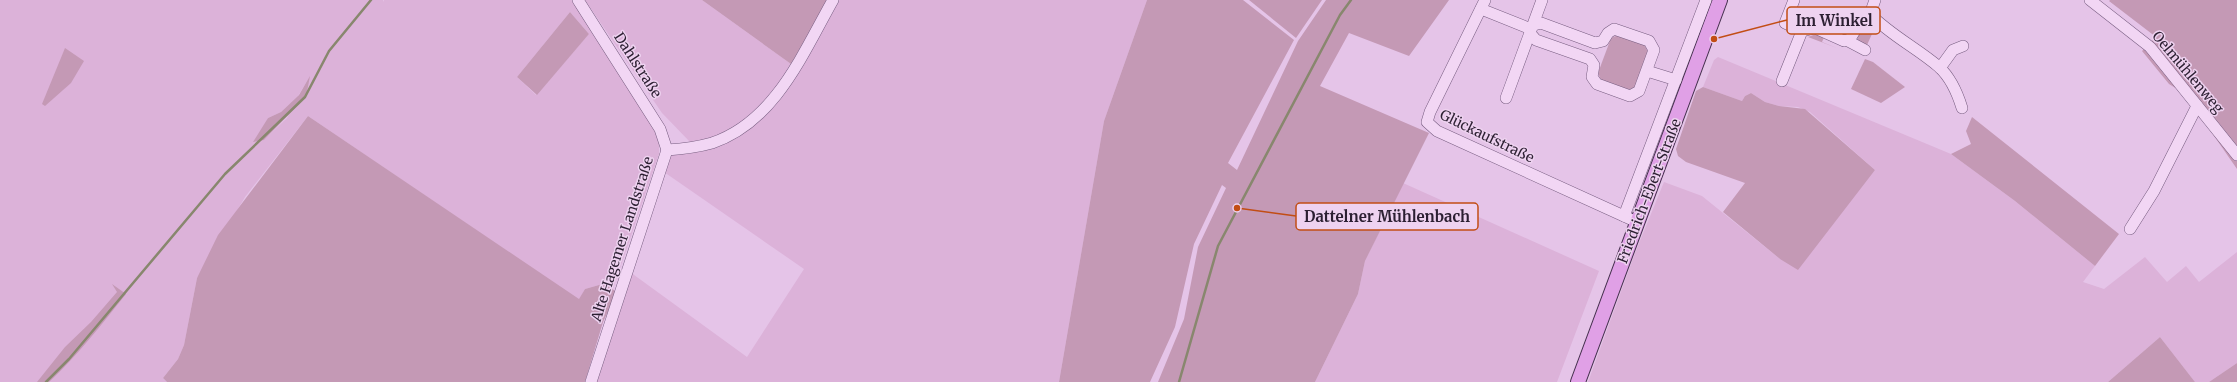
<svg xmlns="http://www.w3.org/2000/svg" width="2237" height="382" font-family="Merriweather,serif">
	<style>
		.farmland { fill: #dcb2d9; fill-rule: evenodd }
		.green { fill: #c499b5 }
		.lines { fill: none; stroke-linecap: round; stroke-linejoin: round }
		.stream { stroke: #88876e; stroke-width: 2.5 }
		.minor-casing { stroke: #775d80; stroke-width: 12 }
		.major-casing { stroke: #45304e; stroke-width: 16 }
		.minor { stroke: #f2d6f4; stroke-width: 11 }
		.major { stroke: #e0a0e6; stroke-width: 14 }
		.labels { text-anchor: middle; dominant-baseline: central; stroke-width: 3; stroke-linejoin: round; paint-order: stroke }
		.street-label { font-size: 14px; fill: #2c1f32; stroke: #eed2f0 }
		.leader { fill: none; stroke: #c24d14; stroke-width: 1.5 }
		.callout-dot { fill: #c24d14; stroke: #eed2f0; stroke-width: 1.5 }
		.callout { fill: #eed2f0; stroke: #c24d14; stroke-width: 1.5 }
		.callout-label { font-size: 15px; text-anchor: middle; font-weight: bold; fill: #2c1f32 }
	</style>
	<rect width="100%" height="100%" fill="#e5c4e8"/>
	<g class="farmland">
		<path d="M0 0H383L384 2V0H572L655 126 659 137V154L613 289 606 283 585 289 579 300 308 116 245 197 197 278 184 345 178 359 163 378 167 382H0ZM570 12 589 34 536 95 517 77ZM309 78 287 118 264 140 263 130 268 118 281 112 298 96Z"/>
		<path d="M585 0H702L791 64 774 91 742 123 716 138 691 143 662 113Z"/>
		<path d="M838 0H1147L1104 121 1059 382H591L630 272 747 357 804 269 664 172 670 154 752 126Z"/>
		<path d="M1718 57 1951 154 2015 201 2095 266 2083 282 2104 289 2145 257 2167 282 2186 266 2199 282 2237 252V363L2209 382H2195L2160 337 2108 382H1588L1635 253 1664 182 1702 196 1780 259 1875 170 1810 112 1798 107 1779 106 1765 102 1751 93 1745 96 1742 101 1703 87 1714 60Z"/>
		<path d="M1403 183 1599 271 1557 382H1315L1358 294 1365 261Z"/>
	</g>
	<g class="green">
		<path d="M702 0H828L791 64Z"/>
		<path d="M1147 0H1243L1294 40 1228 163 1237 170 1298 41 1326 0H1449L1409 56 1349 33 1320 86 1429 133 1365 261 1358 294 1315 382H1158L1184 319 1198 247 1226 188 1222 185 1194 244 1175 327 1150 382H1059L1104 121Z"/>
		<path d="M1249 0H1322L1296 38Z"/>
		<path d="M2110 0H2237V169L2185 94 2169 84 2142 51 2156 37 2109 1Z"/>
		<path d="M570 12 589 34 537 95 517 77Z"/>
		<path d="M1870 21 1876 25 1867 45 1857 41 1863 23Z"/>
		<path d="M1819 33 1825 35 1822 42 1837 48 1808 37Z"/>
		<path d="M1618 35 1644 44 1648 52 1635 87 1628 90 1601 80 1598 73 1611 38Z"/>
		<path d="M65 48 84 61 71 83 45 106 42 104Z"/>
		<path d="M1865 59 1873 62 1905 87 1881 103 1851 89Z"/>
		<path d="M310 76 306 97 264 140 253 142 268 118 281 112 299 95Z"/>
		<path d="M1703 87 1742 101 1745 96 1751 93 1765 102 1779 106 1805 109 1875 170 1798 270 1780 259 1723 212 1745 183 1686 162 1678 156 1676 149 1696 91Z"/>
		<path d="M308 116 579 299 585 289 606 283 617 293 603 322 585 382H167L163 378 178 359 184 345 197 278 218 235Z"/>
		<path d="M1972 117 2119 234 2095 266 2015 201 1951 154 1971 144 1966 131Z"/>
		<path d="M112 284 126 294C102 324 77 356 49 382H37L65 347 91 322 117 292Z"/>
		<path d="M2160 337 2195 382H2108Z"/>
		<path d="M2237 363V382H2209Z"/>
	</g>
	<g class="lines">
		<g class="stream">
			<path d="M46 382 69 359 225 174 305 97 329 51 371 0"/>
			<path d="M1179 382 1218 246 1340 15 1351 0"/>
		</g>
		<defs>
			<g id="minor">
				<path d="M578 0 660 129 667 150"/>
				<path d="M1485 0 1430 112 1427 122 1437 131 1637 222"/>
				<path d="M1794 0 1785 23 1802 31 1815 28 1844 41 1850 39 1861 21 1870 14 1875 0"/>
				<path d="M2090 0 2150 47 2237 155"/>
				<path d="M1481 9 1531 29"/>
				<path d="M1870 14C1890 35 1917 48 1939 67 1950 77 1958 95 1962 108"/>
				<path d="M1530 33 1536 40 1590 59 1594 65 1592 77 1597 84 1630 96 1639 91 1654 50 1649 41 1614 29 1608 33 1603 41 1595 43 1541 23 1534 25"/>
				<path d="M1848 41 1865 50"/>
				<path d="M1940 68 1953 50 1963 46"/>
				<path d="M1647 71 1676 80"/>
				<path d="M1782 81 1802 31"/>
				<path d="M1506 98 1542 0"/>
				<path d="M667 150C681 149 698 147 712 143 775 122 803 53 833 0"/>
				<path d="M1624 216 1706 0"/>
				<path d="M2130 229 2154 191 2197 106"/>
				<path d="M591 382 667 150"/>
			</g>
			<path id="major" d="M1578 382 1720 0"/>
		</defs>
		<use href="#minor" class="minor-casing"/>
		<use href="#major" class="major-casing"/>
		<use href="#minor" class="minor"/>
		<use href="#major" class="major"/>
	</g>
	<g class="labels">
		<g class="street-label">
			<text transform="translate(638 65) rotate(57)">Dahlstraße</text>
			<text transform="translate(2188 72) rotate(50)">Oelmühlenweg</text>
			<text transform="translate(1487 136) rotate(26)">Glückaufstraße</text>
			<text transform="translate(1649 191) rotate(-69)">Friedrich-Ebert-Straße</text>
			<text transform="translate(622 239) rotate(-72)">Alte Hagemer Landstraße</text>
		</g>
	</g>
	<path class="leader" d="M1714 39L1787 20M1237 208L1296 216"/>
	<g class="callout-dot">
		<circle cx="1714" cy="39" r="4"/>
		<circle cx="1237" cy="208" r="4"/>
	</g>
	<g class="callout">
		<rect x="1787" y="7" width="93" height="27" rx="4"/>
		<rect x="1296" y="203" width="182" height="27" rx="4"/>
	</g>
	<g class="callout-label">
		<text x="1834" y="26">Im Winkel</text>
		<text x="1387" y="222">Dattelner Mühlenbach</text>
	</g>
</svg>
